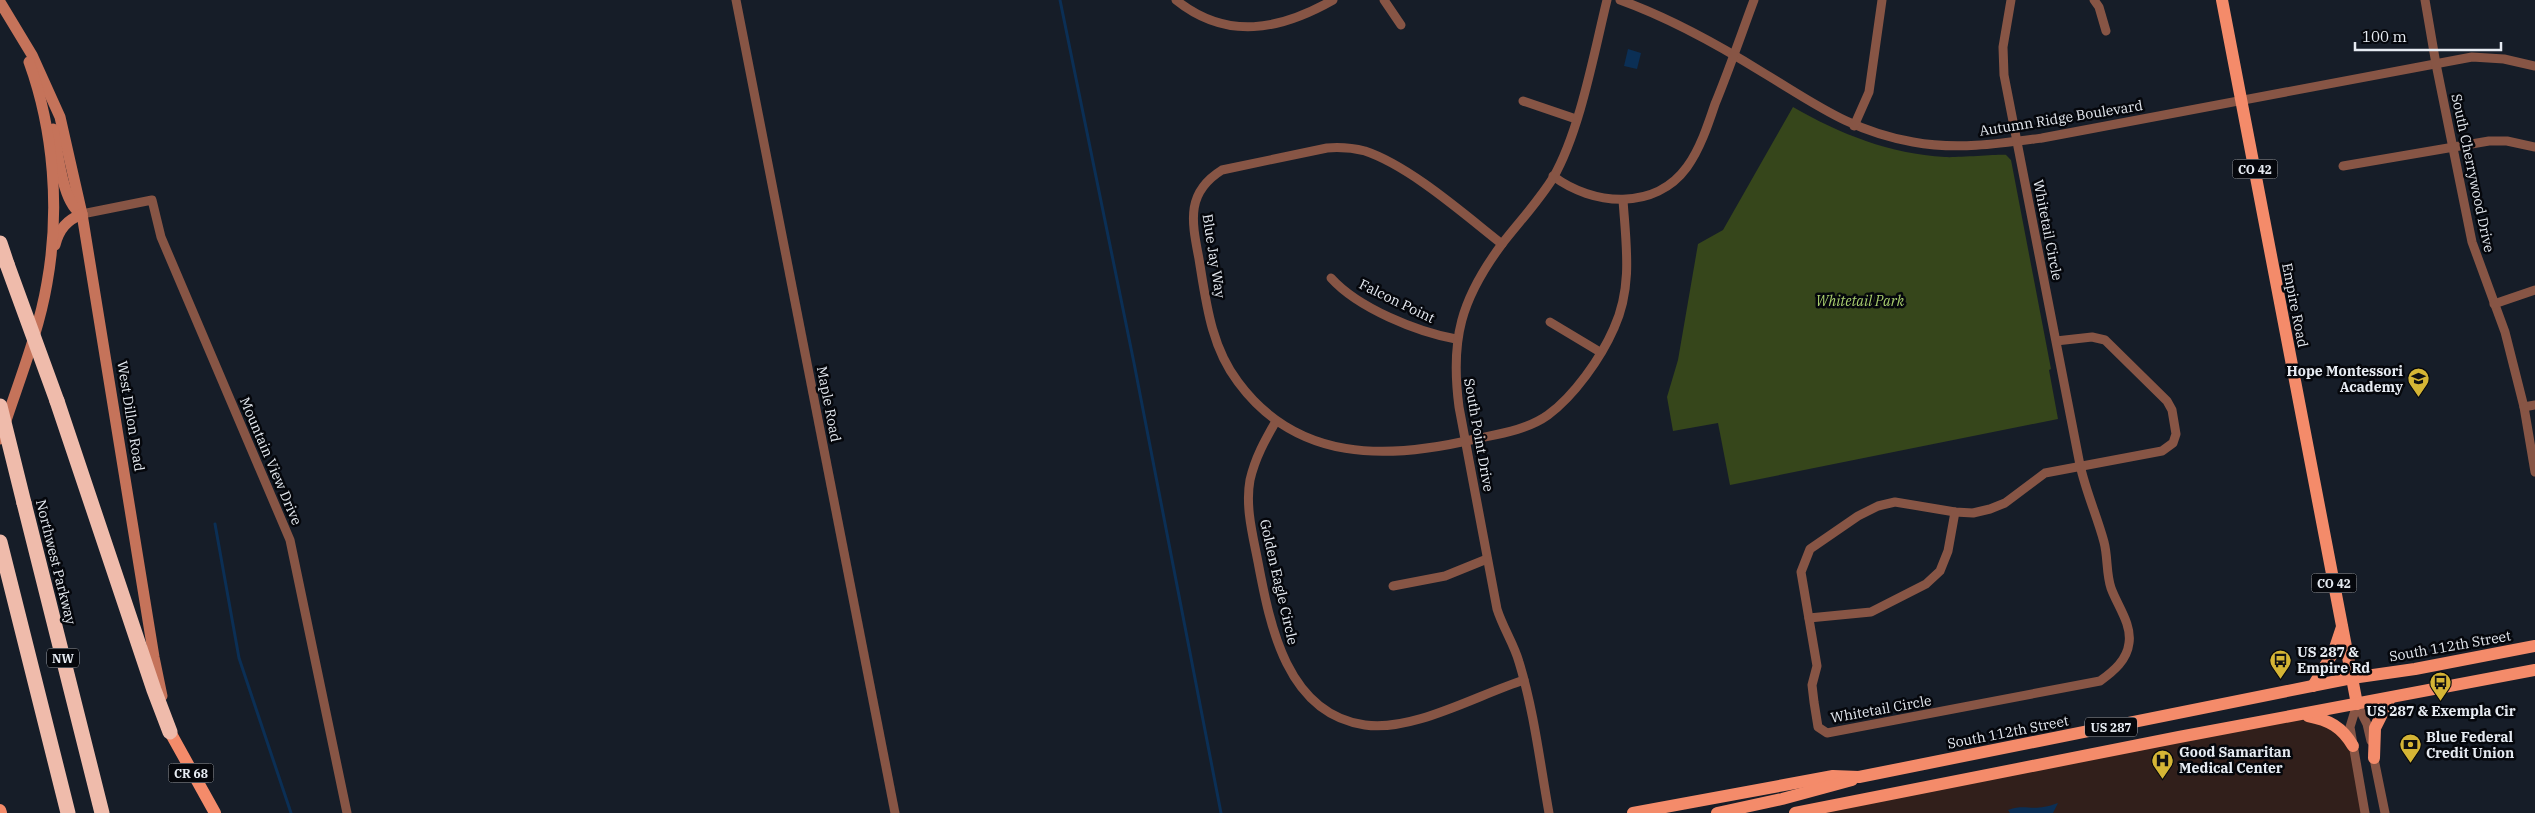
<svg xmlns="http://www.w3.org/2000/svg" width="2535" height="813" font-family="'IBM Plex Serif',serif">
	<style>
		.medical { fill: #311f1b }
		.green { fill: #36461b }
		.water { fill: #0b2f55 }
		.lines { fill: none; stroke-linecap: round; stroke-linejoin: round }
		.stream { stroke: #0b2f55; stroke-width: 3 }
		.street { stroke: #875545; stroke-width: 9 }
		.secondary { stroke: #c5735a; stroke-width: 11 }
		.primary { stroke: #f48b6a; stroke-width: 12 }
		.highway { stroke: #efbbab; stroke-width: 15 }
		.highway-bridge { stroke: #efbbab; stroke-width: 15 }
		.labels { text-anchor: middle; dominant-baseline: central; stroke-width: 5; stroke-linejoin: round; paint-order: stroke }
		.shield { fill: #05070c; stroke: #a2a7ad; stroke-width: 1 }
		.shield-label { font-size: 12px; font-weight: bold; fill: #e6ebf2 }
		.street-label { font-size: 14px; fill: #e6ebf2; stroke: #05070c }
		.park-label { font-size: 14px; font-style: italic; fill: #a9ce6e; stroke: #05070c }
		.poi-label { font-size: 14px; font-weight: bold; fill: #e6ebf2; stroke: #05070c; text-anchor: start }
	</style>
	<rect width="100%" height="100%" fill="#161d28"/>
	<path class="medical" d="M2301 715 2334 723 2353 746 2365 813H1792Z"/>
	<path class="green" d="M1793 107C1840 134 1890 154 1945 157 1954 158 2002 154 2006 155 2007 156 2010 159 2011 160L2051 369 2049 370 2058 419 1730 485 1718 423 1673 431 1667 397 1678 360 1698 244 1723 230Z"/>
	<g class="water">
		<path d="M1628 49 1641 53 1637 69 1624 66Z"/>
		<path d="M2058 803 2053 813H2010L2008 810C2028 803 2031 813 2058 803Z"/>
	</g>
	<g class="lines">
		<g class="stream">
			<path d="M1060 0 1134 363 1221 813"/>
			<path d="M215 524 239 658 291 813"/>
		</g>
		<g class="street">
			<path d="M736 0 895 813"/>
			<path d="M1176 0C1227 41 1280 30 1333 0"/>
			<path d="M1384 0 1401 25"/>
			<path d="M1620 0C1670 18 1717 44 1762 72 1814 103 1850 131 1913 142 1956 150 1998 144 2042 138L2472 57 2504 59 2535 66"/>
			<path d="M2011 0 2003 47 2004 75 2080 465C2086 492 2097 516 2104 542 2108 557 2106 573 2111 588 2117 605 2132 624 2129 643 2127 660 2114 671 2100 681L1827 733 1818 727 1814 702 1812 685 1817 666 1801 572 1810 549 1858 516 1878 506 1895 502 1955 512 1973 513 1990 509 2005 503 2045 473 2162 451 2173 443 2176 434 2172 410 2167 401 2105 340 2092 337 2056 341"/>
			<path d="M2094 0 2099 7 2106 31"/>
			<path d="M2425 0 2436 64 2472 242 2505 332 2524 407 2535 472"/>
			<path d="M1523 101 1576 119"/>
			<path d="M1854 126 1869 92 1882 0"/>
			<path d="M2343 166 2489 141H2507L2535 147"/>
			<path d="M1553 176C1593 206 1655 211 1687 167 1700 149 1708 125 1715 104 1729 70 1741 35 1754 0"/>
			<path d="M82 214 152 200 161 237 290 540 347 813"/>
			<path d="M1502 244C1465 215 1410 166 1365 151 1353 148 1340 147 1327 148L1222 170C1185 193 1192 222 1199 259 1206 302 1211 347 1238 382 1297 462 1387 460 1475 439 1499 434 1527 430 1548 415 1574 396 1601 358 1614 328 1633 287 1626 244 1623 200"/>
			<path d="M1331 278C1358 308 1417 332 1456 339"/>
			<path d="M2494 304 2535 290"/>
			<path d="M1550 322 1600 352"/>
			<path d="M2524 407 2535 405"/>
			<path d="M1276 421C1265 440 1255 458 1250 480 1245 507 1253 536 1258 562 1270 626 1287 714 1365 725 1413 732 1477 695 1524 680"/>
			<path d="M1393 586 1445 576 1487 559"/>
			<path d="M1809 618 1871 612 1926 584 1940 571 1948 551 1955 512"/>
			<path d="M2357 704 2367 724 2371 741"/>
			<path d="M2357 704 2350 727 2365 813"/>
			<path d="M2373 754 2385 813"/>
			<path d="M1549 813C1540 763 1534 711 1519 662 1514 644 1503 628 1497 609L1459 407C1450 339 1461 299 1502 244 1519 222 1538 202 1553 178 1580 131 1594 53 1607 0"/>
		</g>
		<g class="secondary">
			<path d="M0 2 32 55 60 117 82 214 154 657 162 696"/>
			<path d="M53 129C58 150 62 205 82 214"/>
			<path d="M55 245C59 229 67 220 82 214"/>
			<path d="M0 439C16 388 38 336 47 283 60 211 54 131 29 62"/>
		</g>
		<g class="primary">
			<path d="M2222 0 2357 704"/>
			<path d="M2313 686 2334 651 2342 627"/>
			<path d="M2308 716C2329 720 2342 727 2353 746"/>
			<path d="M170 732 215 813"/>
			<path d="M2374 758 2375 728 2390 698"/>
			<path d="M0 810 1 813"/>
			<path d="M1633 813 1833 776 1859 777 2352 678 2415 669 2535 646"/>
			<path d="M1717 813 1782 799 1852 780"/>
			<path d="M1795 813 2179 737 2535 670"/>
		</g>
		<g class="highway">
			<path d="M0 243 7 264"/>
			<path d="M57 401 154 690 170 732"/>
			<path d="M24 503 102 813"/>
			<path d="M0 542 68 813"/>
		</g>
		<g class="highway-bridge">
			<path d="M7 264 57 401"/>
			<path d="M0 406 24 503"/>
		</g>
	</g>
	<defs>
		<symbol id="school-pin" viewBox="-11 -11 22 30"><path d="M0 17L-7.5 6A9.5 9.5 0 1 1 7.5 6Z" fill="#d5b535" stroke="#05070c"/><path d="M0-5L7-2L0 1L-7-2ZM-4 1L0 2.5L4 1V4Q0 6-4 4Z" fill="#111"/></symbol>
		<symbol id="bus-pin" viewBox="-11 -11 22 30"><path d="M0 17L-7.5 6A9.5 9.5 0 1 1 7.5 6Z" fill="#d5b535" stroke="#05070c"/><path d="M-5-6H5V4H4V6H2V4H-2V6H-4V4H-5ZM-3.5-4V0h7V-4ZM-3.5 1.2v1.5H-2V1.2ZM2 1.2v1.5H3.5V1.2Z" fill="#111"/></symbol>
		<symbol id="bank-pin" viewBox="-11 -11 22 30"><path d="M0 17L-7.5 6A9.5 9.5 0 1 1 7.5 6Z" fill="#d5b535" stroke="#05070c"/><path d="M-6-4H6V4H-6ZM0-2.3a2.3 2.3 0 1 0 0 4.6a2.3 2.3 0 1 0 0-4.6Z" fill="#111"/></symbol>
		<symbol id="hospital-pin" viewBox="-11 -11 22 30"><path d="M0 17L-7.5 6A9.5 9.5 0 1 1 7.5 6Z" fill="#d5b535" stroke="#05070c"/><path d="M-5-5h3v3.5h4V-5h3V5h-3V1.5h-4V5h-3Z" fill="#111"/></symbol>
	</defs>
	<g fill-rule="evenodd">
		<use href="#school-pin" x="2406" y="366" width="25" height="34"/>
		<use href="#bus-pin" x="2268" y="648" width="25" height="34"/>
		<use href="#bus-pin" x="2428" y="670" width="25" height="34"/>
		<use href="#bank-pin" x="2398" y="732" width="25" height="34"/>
		<use href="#hospital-pin" x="2150" y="748" width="25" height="34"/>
	</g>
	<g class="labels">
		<g class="shield">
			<rect x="2232.5" y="159.5" width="45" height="19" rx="4"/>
			<rect x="2311.5" y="573.5" width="45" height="19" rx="4"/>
			<rect x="47" y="648.5" width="32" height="19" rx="4"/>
			<rect x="2085" y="717.5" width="52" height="19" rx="4"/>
			<rect x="168.5" y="763.5" width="45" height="19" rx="4"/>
		</g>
		<g class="shield-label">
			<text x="2255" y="169">CO 42</text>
			<text x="2334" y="583">CO 42</text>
			<text x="63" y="658">NW</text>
			<text x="2111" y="727">US 287</text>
			<text x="191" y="773">CR 68</text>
		</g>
		<g class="street-label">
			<text transform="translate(2061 118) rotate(-9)">Autumn Ridge Boulevard</text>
			<text transform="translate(2473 173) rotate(78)">South Cherrywood Drive</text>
			<text transform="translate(2048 230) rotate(79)">Whitetail Circle</text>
			<text transform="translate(1214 256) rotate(81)">Blue Jay Way</text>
			<text transform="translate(1397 301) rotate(26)">Falcon Point</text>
			<text transform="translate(2295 305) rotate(79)">Empire Road</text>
			<text transform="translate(829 404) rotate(79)">Maple Road</text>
			<text transform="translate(131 416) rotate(81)">West Dillon Road</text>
			<text transform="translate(1479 435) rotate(80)">South Point Drive</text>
			<text transform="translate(271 461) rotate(67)">Mountain View Drive</text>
			<text transform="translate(56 562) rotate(76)">Northwest Parkway</text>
			<text transform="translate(1279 582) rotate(77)">Golden Eagle Circle</text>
			<text transform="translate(2450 646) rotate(-10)">South 112th Street</text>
			<text transform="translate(1881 709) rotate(-10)">Whitetail Circle</text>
			<text transform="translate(2008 732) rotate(-11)">South 112th Street</text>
		</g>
		<g class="park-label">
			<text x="1860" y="301">Whitetail Park</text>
		</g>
		<g class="poi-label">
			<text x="2403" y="371" text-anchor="end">Hope Montessori<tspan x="2403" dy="16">Academy</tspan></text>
			<text x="2297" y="652">US 287 &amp;<tspan x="2297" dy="16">Empire Rd</tspan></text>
			<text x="2441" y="711" text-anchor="middle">US 287 &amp; Exempla Cir</text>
			<text x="2426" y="737">Blue Federal<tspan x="2426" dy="16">Credit Union</tspan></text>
			<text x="2179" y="752">Good Samaritan<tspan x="2179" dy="16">Medical Center</tspan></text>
		</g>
	</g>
	<path d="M2355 42v8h146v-8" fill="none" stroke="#e6ebf2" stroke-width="2.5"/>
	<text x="2362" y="42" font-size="15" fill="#e6ebf2" stroke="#05070c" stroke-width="4" paint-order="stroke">100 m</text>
</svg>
